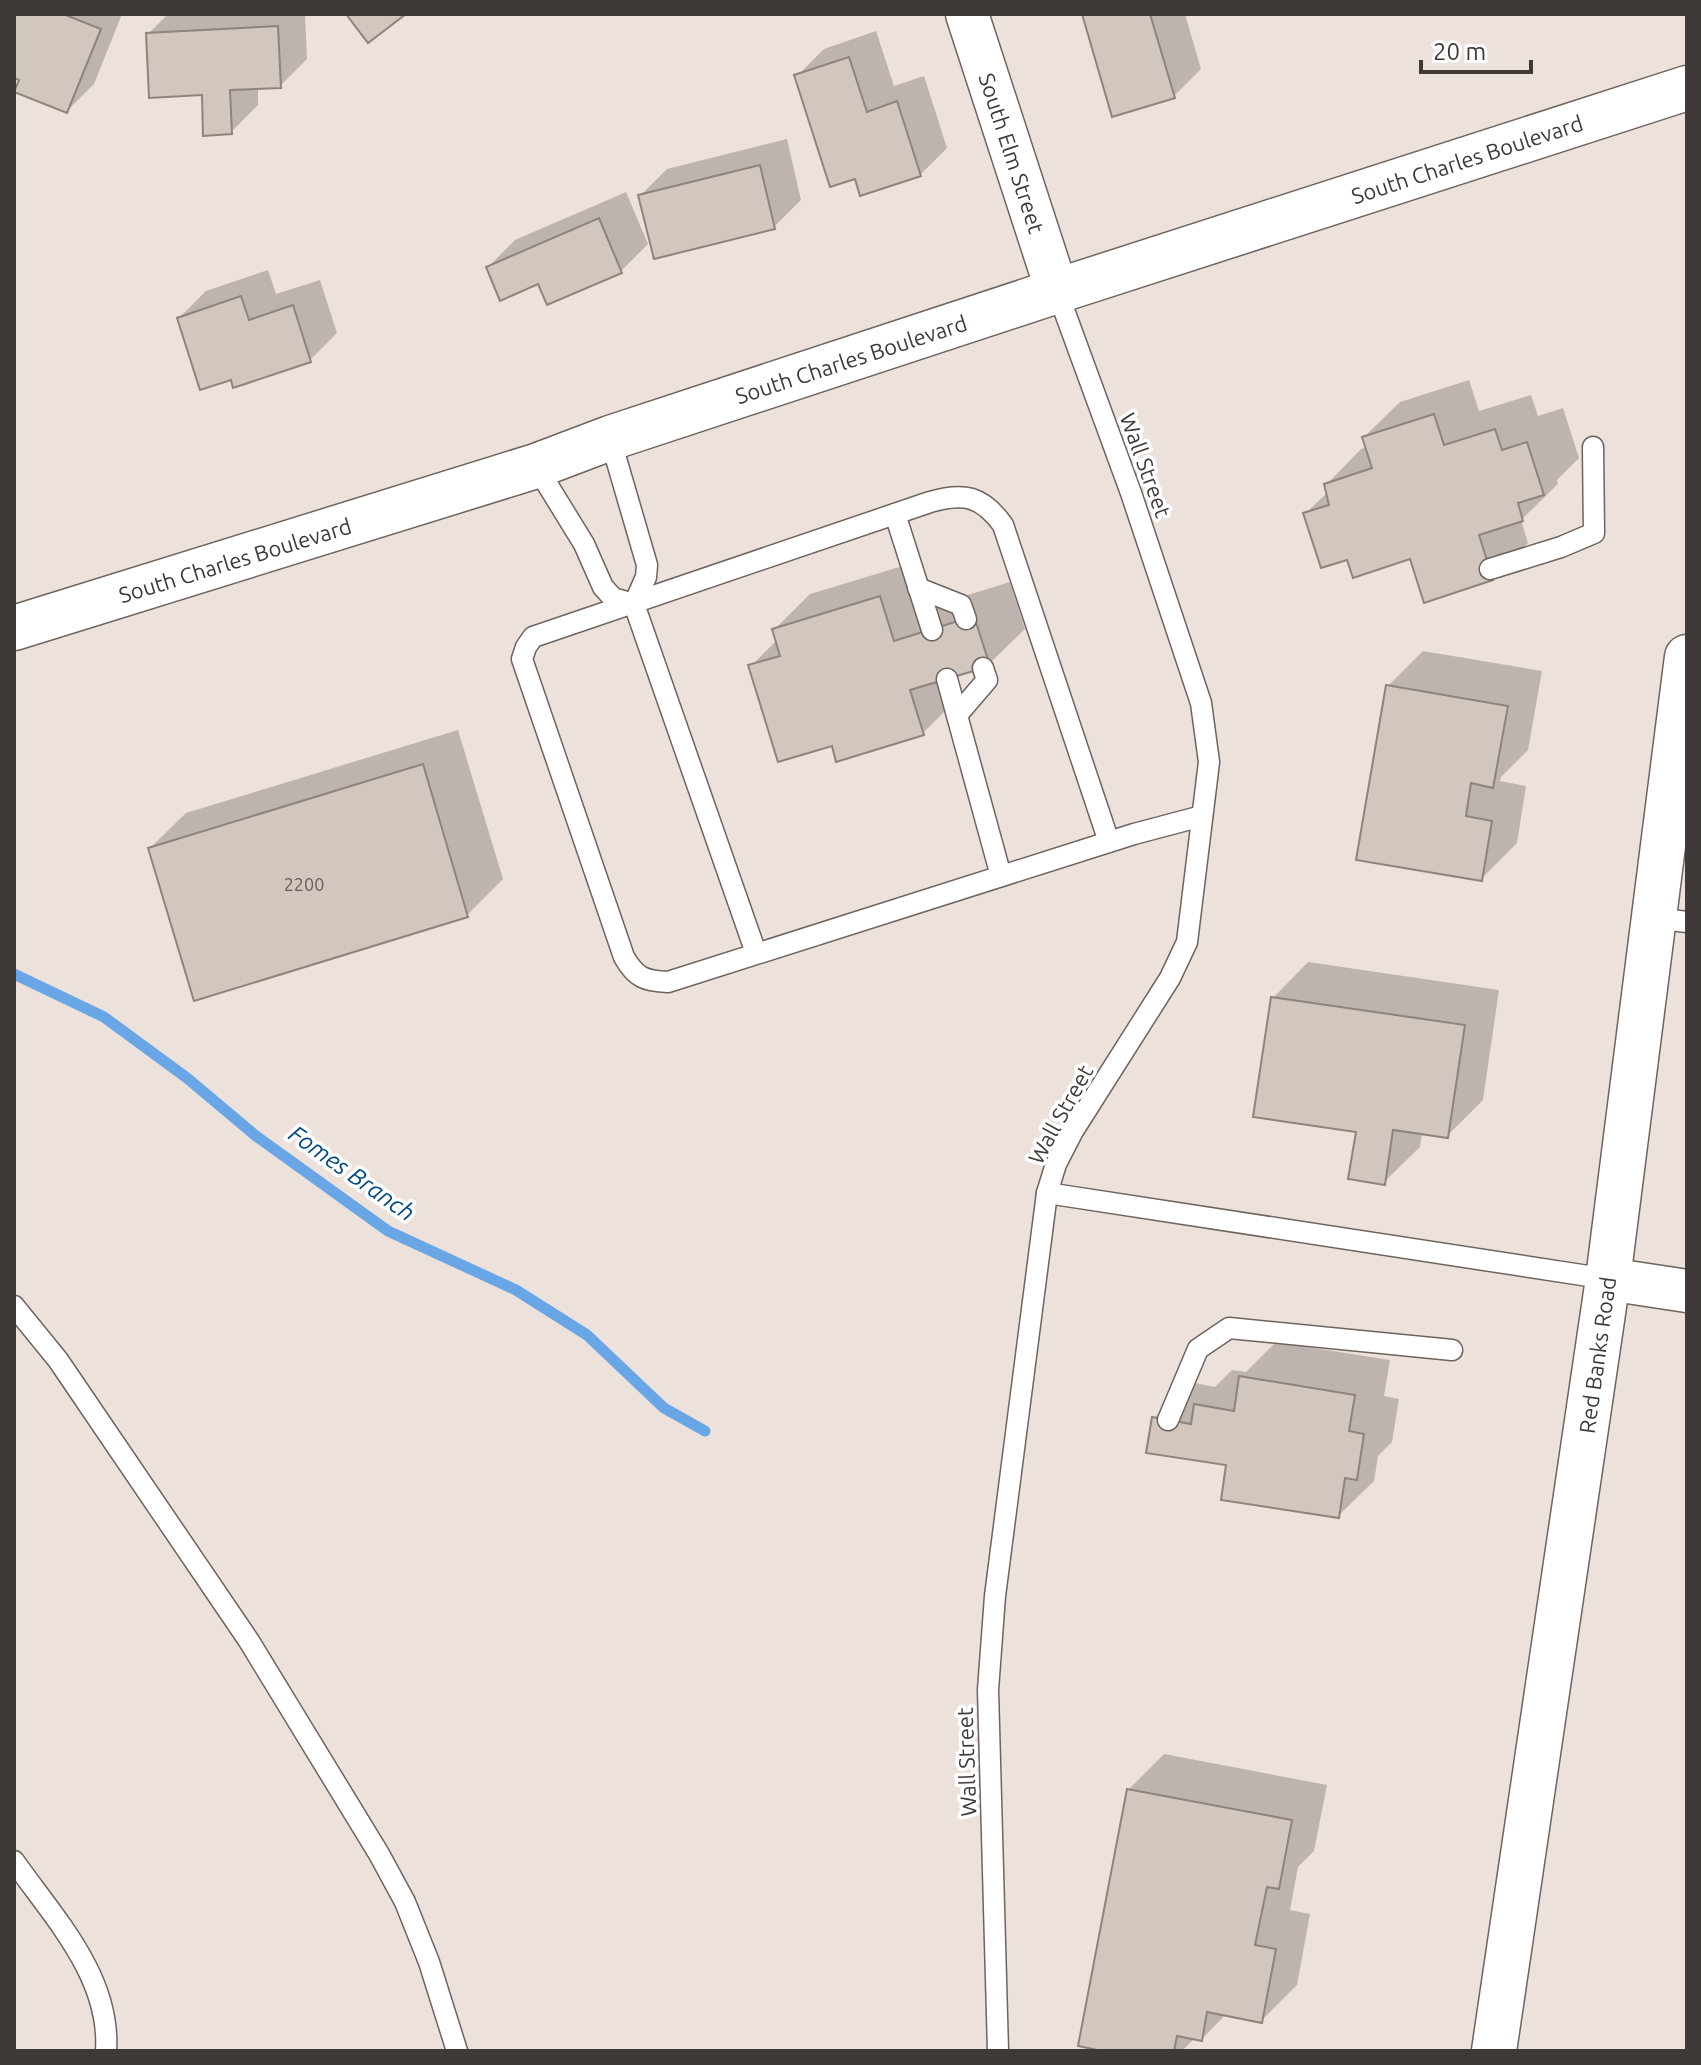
<svg xmlns="http://www.w3.org/2000/svg" width="1701" height="2065" font-family="Ubuntu,sans-serif">
	<style>
		.shadow { fill: #0003 }
		.lines { fill: none; stroke-linecap: round; stroke-linejoin: round }
		.stream { stroke: #68a6e6; stroke-width: 11 }
		.building { fill: #d1c7bf; stroke: #8d847d; stroke-width: 2 }
		.lane-casing { stroke: #6e635f; stroke-width: 23 }
		.street-casing { stroke: #6e635f; stroke-width: 45 }
		.secondary-casing { stroke: #6e635f; stroke-width: 47 }
		.primary-casing { stroke: #6e635f; stroke-width: 47 }
		.lane { stroke: #fff; stroke-width: 20 }
		.street { stroke: #fff; stroke-width: 42 }
		.secondary { stroke: #fff; stroke-width: 44 }
		.primary { stroke: #fff; stroke-width: 44 }
		.labels { text-anchor: middle; dominant-baseline: central; stroke-width: 7; stroke-linejoin: round; paint-order: stroke }
		.number-label { font-size: 18px; fill: #645d5a }
		.street-label { font-size: 22px; fill: #3f3a38; stroke: #fff }
		.water-label { font-size: 24px; font-style: italic; fill: #014b85; stroke: #fff }
	</style>
	<rect width="100%" height="100%" fill="#ede1dc"/>
	<g class="shadow">
		<path d="M14 14H122L94 84 67 111 14 76Z"/>
		<path d="M168 14H305L307 59 280 86 258 87V105L231 132 204 93 148 34Z"/>
		<path d="M1084 14H1185L1201 69 1174 96Z"/>
		<path d="M876 31 894 86 924 76 947 148 920 175 797 76 824 49Z"/>
		<path d="M787 139 801 200 774 227 640 196 667 169Z"/>
		<path d="M626 192 648 244 621 271 539 282 488 267 515 240Z"/>
		<path d="M268 270 276 294 320 280 337 333 310 360 232 377 179 318 206 291Z"/>
		<path d="M1469 380 1479 411 1531 395 1538 416 1563 408 1579 458 1557 480 1558 484 1521 520 1528 543 1492 579 1412 556 1348 557 1306 513 1328 492 1326 485 1361 449 1367 447 1364 437 1400 402Z"/>
		<path d="M916 562 929 607 1010 582 1025 629 989 664 952 676 958 698 923 733 833 743 751 666 777 640 774 630 810 594Z"/>
		<path d="M1423 651 1542 671 1528 750 1501 777 1500 781 1526 786 1517 843 1481 879 1388 686Z"/>
		<path d="M458 730 503 879 467 915 196 999 150 848 186 813Z"/>
		<path d="M1308 962 1499 990 1483 1100 1447 1136 1422 1132 1420 1147 1384 1182 1358 1130 1273 998Z"/>
		<path d="M1276 1342 1390 1360 1384 1396 1399 1399 1392 1442 1378 1456 1374 1481 1338 1516 1229 1464 1154 1418 1190 1382 1215 1387 1232 1370 1246 1372Z"/>
		<path d="M1164 1754 1327 1785 1314 1851 1298 1867 1290 1910 1310 1914 1297 1985 1261 2021 1226 2014 1202 2039 1196 2037 1182 2051H1113L1128 1790Z"/>
	</g>
	<g class="lines">
		<path class="stream" d="M14 974 104 1017 187 1078 256 1136 388 1231 516 1290 587 1335 664 1408 705 1431"/>
	</g>
	<g class="building">
		<path d="M14 14H63L101 29 67 113 14 92 19 80 14 78Z"/>
		<path d="M346 14H406L368 43Z"/>
		<path d="M1082 14H1150L1175 98 1112 117Z"/>
		<path d="M278 26 281 88 230 90 232 134 203 136 202 95 149 98 146 33Z"/>
		<path d="M849 57 867 112 897 101 921 176 860 196 855 179 830 187 794 75Z"/>
		<path d="M760 165 775 229 654 259 638 195Z"/>
		<path d="M599 218 622 273 547 305 538 284 500 301 486 267Z"/>
		<path d="M241 296 249 320 293 305 311 362 233 388 231 380 200 390 177 318Z"/>
		<path d="M1434 414 1444 445 1495 429 1502 450 1527 442 1544 495 1518 503 1523 521 1479 535 1493 580 1424 603 1410 559 1353 578 1347 560 1321 568 1303 513 1329 505 1324 484 1372 468 1362 437Z"/>
		<path d="M880 596 894 641 974 616 990 666 910 690 924 735 836 762 832 746 778 762 748 665 780 656 772 629Z"/>
		<path d="M1386 685 1508 706 1493 788 1471 783 1466 816 1492 821 1482 881 1356 860Z"/>
		<path d="M423 764 468 917 194 1001 148 848Z"/>
		<path d="M1271 997 1465 1025 1448 1138 1393 1130 1385 1185 1348 1179 1356 1132 1253 1117Z"/>
		<path d="M1239 1376 1355 1395 1349 1431 1364 1434 1357 1480 1345 1478 1339 1518 1221 1500 1226 1465 1146 1453 1152 1417 1191 1424 1194 1404 1234 1411Z"/>
		<path d="M1127 1789 1292 1820 1279 1889 1267 1887 1255 1945 1276 1949 1262 2023 1207 2012 1202 2041 1177 2036 1174 2051H1102L1078 2046Z"/>
	</g>
	<g class="lines">
		<defs>
			<g id="lane">
				<path d="M610 438 647 565 646 577 634 604 756 953"/>
				<path d="M536 466 584 544 603 587 613 598 634 604"/>
				<path d="M895 514 932 630"/>
				<path d="M1490 569 1561 547 1594 533 1593 447"/>
				<path d="M918 588 961 605 966 619"/>
				<path d="M947 679 1001 876"/>
				<path d="M957 715 987 680 983 668"/>
				<path d="M1109 842 1003 525C982 496 964 492 930 502L533 637 526 647 522 659 624 957C636 978 645 981 668 982L1134 834 1202 816"/>
				<path d="M1654 918 1687 922"/>
				<path d="M1047 1193 1608 1279"/>
				<path d="M14 1306 58 1360 249 1641 379 1854 405 1902 429 1962 457 2051"/>
				<path d="M1168 1420 1198 1349 1229 1328 1452 1350"/>
				<path d="M14 1861C54 1918 111 1977 106 2051"/>
				<path d="M998 2051 988 1690 995 1596 1047 1193 1056 1164 1073 1131 1170 978 1187 942 1209 762 1201 703 1131 493 1057 291"/>
			</g>
			<g id="street">
				<path d="M967 14 1057 291"/>
				<path d="M1608 1279 1687 1291"/>
			</g>
			<path id="secondary" d="M1494 2051 1608 1279 1687 657"/>
			<path id="primary" d="M14 628 536 466 610 438 1057 291 1687 88"/>
		</defs>
		<use href="#lane" class="lane-casing"/>
		<use href="#street" class="street-casing"/>
		<use href="#secondary" class="secondary-casing"/>
		<use href="#primary" class="primary-casing"/>
		<use href="#lane" class="lane"/>
		<use href="#street" class="street"/>
		<use href="#secondary" class="secondary"/>
		<use href="#primary" class="primary"/>
	</g>
	<g class="labels">
		<g class="number-label">
			<text x="304" y="884">2200</text>
		</g>
		<g class="street-label">
			<text transform="translate(1012 153) rotate(72)">South Elm Street</text>
			<text transform="translate(1467 159) rotate(-18)">South Charles Boulevard</text>
			<text transform="translate(851 359) rotate(-18)">South Charles Boulevard</text>
			<text transform="translate(1146 465) rotate(70)">Wall Street</text>
			<text transform="translate(235 560) rotate(-17)">South Charles Boulevard</text>
			<text transform="translate(1060 1114) rotate(-61)">Wall Street</text>
			<text transform="translate(1597 1355) rotate(-82)">Red Banks Road</text>
			<text transform="translate(966 1762) rotate(-92)">Wall Street</text>
		</g>
		<g class="water-label">
			<text transform="translate(352 1173) rotate(35)">Fomes Branch</text>
		</g>
	</g>
	<rect width="1701" height="2065" fill="none" stroke="#3f3a38" stroke-width="32"/>
	<path d="M1421 60v12h110v-12" fill="none" stroke="#3f3a38" stroke-width="4"/>
	<text x="1433" y="60" font-size="24" fill="#3f3a38" stroke="#ffffff" stroke-width="6" paint-order="stroke">20 m</text>
</svg>
